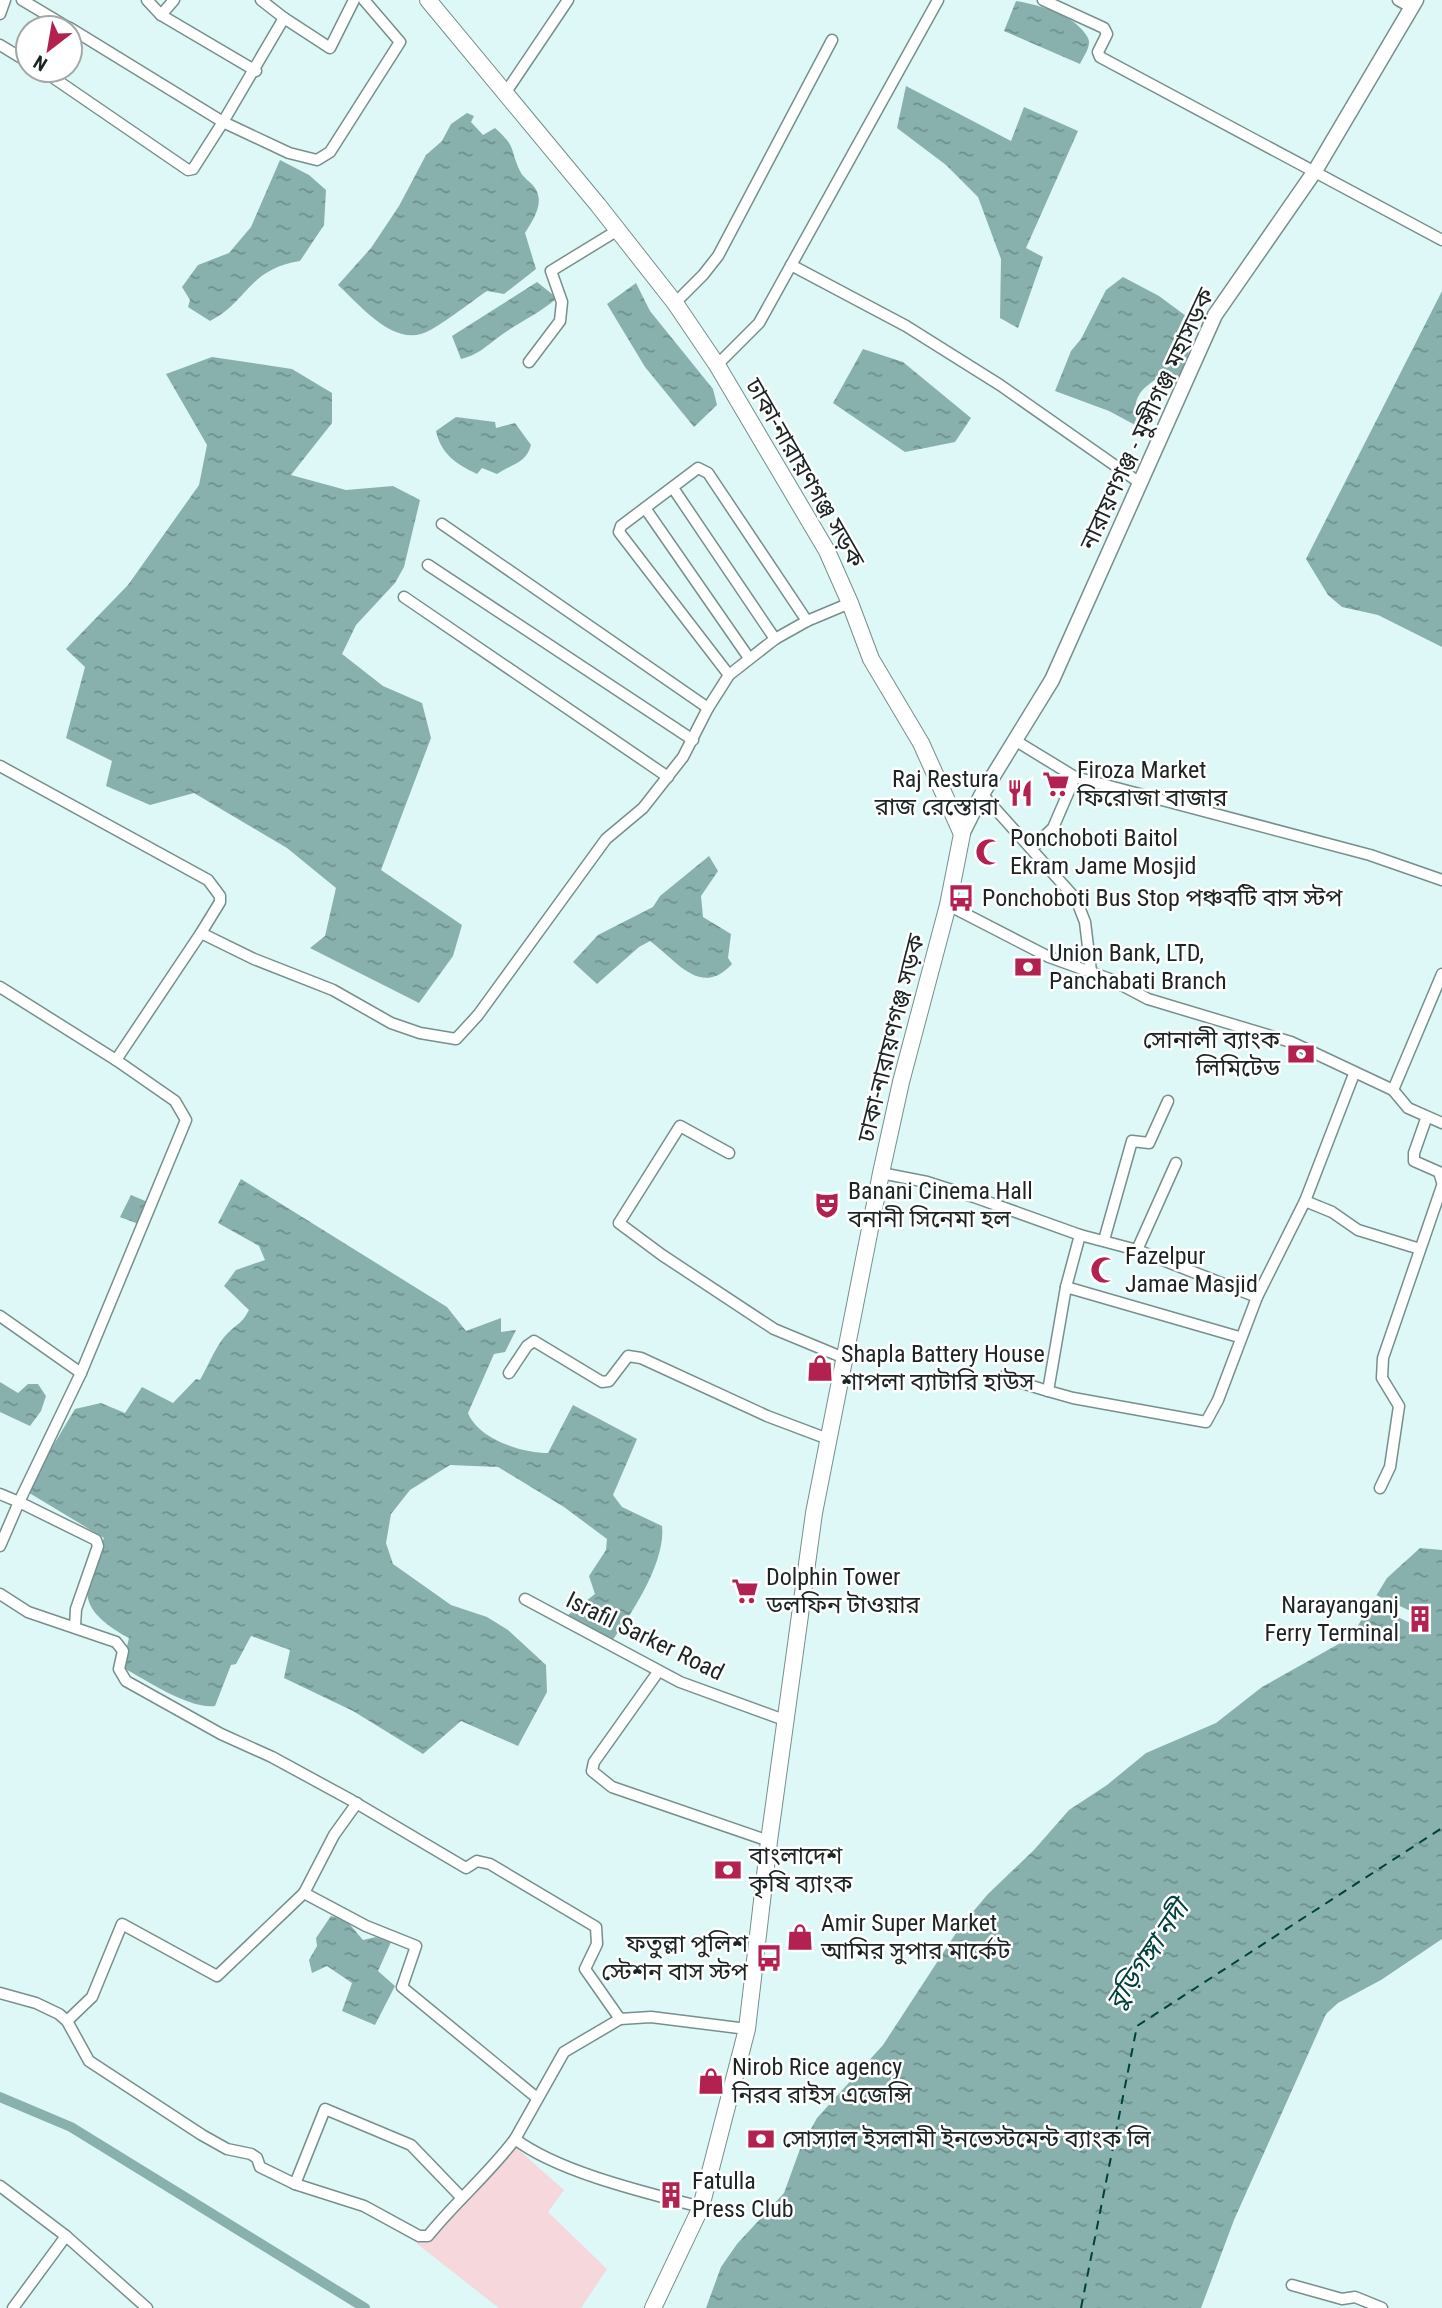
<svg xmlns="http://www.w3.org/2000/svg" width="1442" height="2308" font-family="'Roboto Condensed','Noto Sans Bengali',sans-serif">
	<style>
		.green { fill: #f6d7db }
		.water { fill: url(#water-ripples) }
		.pier { fill: #ddf8f6 }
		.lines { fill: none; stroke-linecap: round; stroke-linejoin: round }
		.canal { stroke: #88b1ad; stroke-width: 10 }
		.ferry { stroke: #00403d; stroke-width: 2; stroke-dasharray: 9 7; stroke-linecap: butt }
		.minor-casing { stroke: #778f8d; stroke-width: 13 }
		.major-casing { stroke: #778f8d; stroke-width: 17 }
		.highway-casing { stroke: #778f8d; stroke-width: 18 }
		.minor { stroke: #fff; stroke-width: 10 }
		.major { stroke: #fff; stroke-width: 14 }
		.highway { stroke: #fff; stroke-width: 16 }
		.labels { text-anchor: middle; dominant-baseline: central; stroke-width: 5; stroke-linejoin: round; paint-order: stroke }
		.street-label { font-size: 24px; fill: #1b2524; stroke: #fff }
		.poi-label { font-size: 24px; fill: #1b2524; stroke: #fff; text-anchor: start }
		.water-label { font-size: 26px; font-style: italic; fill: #00403d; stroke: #fff }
	</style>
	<defs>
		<pattern id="water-ripples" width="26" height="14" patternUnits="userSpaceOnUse" patternTransform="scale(1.75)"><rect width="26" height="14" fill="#88b1ad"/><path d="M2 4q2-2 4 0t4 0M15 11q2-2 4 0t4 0" fill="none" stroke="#6e908d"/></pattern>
	</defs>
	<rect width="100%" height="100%" fill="#ddf8f6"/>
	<path class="green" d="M512 2144 564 2190 548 2212 607 2269 581 2308H499L416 2243Z"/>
	<g class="water">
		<path d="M1016 1C1040 5 1076 15 1088 38 1092 46 1083 57 1080 64L1004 31Z"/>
		<path d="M906 86 1011 141 1024 107 1078 131 1026 248 1043 257 1018 328 1000 318 1001 259 978 197 946 165 897 128Z"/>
		<path d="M467 113 474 116 471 122 483 135 495 128C517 148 509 147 520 171 523 178 531 182 535 188 545 203 533 220 525 233L536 269 504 294 487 291C472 301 436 330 421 334 390 343 358 303 338 285L371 248 399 206 426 155 442 141 451 124Z"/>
		<path d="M280 160 309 175 326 190 324 225 300 261C248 269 248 302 210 321L188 307 190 300 182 287 198 265 229 253 251 227Z"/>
		<path d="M1123 277 1159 296 1186 316 1191 331 1188 355 1183 376 1175 386 1162 375C1138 391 1132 397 1137 426L1109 411 1055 391 1071 351 1081 339 1106 290Z"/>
		<path d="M537 282 557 298C537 315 519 322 500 336 485 347 478 355 461 359L452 336Z"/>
		<path d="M636 283 650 311 713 389 717 405 694 427 645 367 607 304Z"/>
		<path d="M1442 291V647L1378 615 1342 607 1328 595 1306 559Z"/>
		<path d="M863 349 903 362 971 418 955 442 905 452 833 403Z"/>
		<path d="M212 357 292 369 332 393V423L291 475 346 490 393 486 420 500 404 567 395 583 356 625 342 654 383 686 422 703 431 738 381 870 462 925 453 956 419 1003 310 948 325 936 336 888 287 848 194 793 150 805 106 786 112 761 66 738 85 667 66 649 128 585 199 485 207 445 166 374Z"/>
		<path d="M456 417 495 422 496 428 515 423 531 445C526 464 511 464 497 474L482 468 477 474C456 464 441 454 436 431Z"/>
		<path d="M709 856 718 871 701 896 703 917 731 934 728 958 732 964C701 998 677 961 650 941L639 947 597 984 573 962 598 935 653 907 660 896Z"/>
		<path d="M241 1179 447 1307 466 1331 501 1318V1332L516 1330 505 1352 494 1354 468 1413C478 1439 522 1453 548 1453L573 1405 637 1439 613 1495 622 1507 662 1526C666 1561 632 1614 611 1642L568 1620V1615L595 1594 589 1576 606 1550 607 1539 564 1507 498 1467 450 1465 410 1490 391 1514 386 1543 393 1564 451 1605 487 1617 508 1630 546 1665 547 1692 518 1746 461 1721 423 1754 353 1711 284 1678 290 1650 251 1636 236 1664 231 1665 215 1706C188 1709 146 1680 122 1667L129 1638C75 1608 81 1590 104 1538L26 1491 75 1409 101 1403 125 1413 142 1387 173 1403 196 1379 200 1380C209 1365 217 1342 230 1331 240 1322 242 1323 249 1310L224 1286 236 1270 265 1260 259 1246 218 1223Z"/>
		<path d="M131 1195 150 1203 141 1225 120 1217Z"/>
		<path d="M0 1382 18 1393 28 1384H38L46 1396 41 1411 30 1426 0 1412Z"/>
		<path d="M1420 1548 1442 1550V1939L1381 1980 1338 2003 1326 2014 1234 2220 1201 2308H706L721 2267 737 2244 784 2193 800 2149 817 2118 883 2045 960 1927 988 1894 1034 1850 1069 1810 1107 1785 1146 1753 1216 1723 1262 1687 1351 1637 1387 1578Z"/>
		<path d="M331 1916 346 1920 363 1940 376 1937 391 1942 378 1971 395 1986 375 2025 342 2011 352 1983 327 1966 312 1973 309 1960 317 1946 316 1938Z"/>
	</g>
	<path class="pier" d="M1374 1594 1417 1614 1420 1609 1429 1613 1420 1631 1412 1626V1624L1369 1603Z"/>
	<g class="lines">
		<path class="canal" d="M0 2097 71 2127 365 2308"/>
		<path class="ferry" d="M1081 2308 1137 2026 1442 1828"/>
		<defs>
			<g id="minor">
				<path d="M22 0 69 28"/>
				<path d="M147 0 161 15 256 71"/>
				<path d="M261 0 284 18"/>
				<path d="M1043 0 1104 28 1107 34 1098 52 1100 57 1442 240"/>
				<path d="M1398 0 1412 8"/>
				<path d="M0 14 5 0"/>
				<path d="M161 15 174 0"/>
				<path d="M70 28 223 122 284 18 330 48 354 0"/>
				<path d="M0 45 28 62"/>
				<path d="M42 70 188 170 193 169 223 122 289 153 317 160 330 152 400 42 364 0"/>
				<path d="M506 92 568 0"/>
				<path d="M791 265 906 326 1000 385 1140 483"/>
				<path d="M675 303 703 275 718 256 832 40"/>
				<path d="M529 362 560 321 562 302 551 271 618 230"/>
				<path d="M717 365 759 323 938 0"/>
				<path d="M673 488 775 639"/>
				<path d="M645 508 749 658"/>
				<path d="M442 524 708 708"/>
				<path d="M428 565 693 740"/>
				<path d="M404 597 668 777"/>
				<path d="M729 675 619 532 621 526 698 468 708 473 807 621"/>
				<path d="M1016 741 1075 777 1370 855 1442 880"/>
				<path d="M0 766 208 880 220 896V902L201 933"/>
				<path d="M982 794 1076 899 1085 922 1091 971"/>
				<path d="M1033 847 1053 828 1075 777"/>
				<path d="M948 905 1049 957 1110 979 1148 999 1291 1042 1393 1090 1408 1108 1442 1123"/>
				<path d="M0 987 116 1060 201 933 254 959 333 990 391 1023 420 1033 456 1039 478 1015 606 839 643 808 683 757 708 708 729 675 775 639 807 621 850 603"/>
				<path d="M1393 1090 1442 974"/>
				<path d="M1426 1119 1414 1153V1161L1439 1172 1442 1182"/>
				<path d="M729 1153 680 1126 619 1223 662 1255 774 1329 844 1358"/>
				<path d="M881 1173 927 1182 974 1197 1080 1235 1137 1250 1257 1297 1305 1201 1354 1074"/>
				<path d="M1305 1201 1332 1212 1358 1230 1420 1249"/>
				<path d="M1104 1240 1132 1141 1149 1143 1168 1101"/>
				<path d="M1137 1250 1176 1163"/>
				<path d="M1066 1287 1080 1235"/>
				<path d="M0 1316 81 1373"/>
				<path d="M1239 1337 1066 1287 1048 1391 1073 1398 1206 1422 1218 1400 1257 1297"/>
				<path d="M509 1373 527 1346 534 1341 602 1382 609 1381 628 1356 641 1358 767 1416 828 1439"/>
				<path d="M1002 1377 1048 1391"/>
				<path d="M1380 1488 1390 1467 1399 1406 1382 1378 1383 1358 1442 1186"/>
				<path d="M0 1494 19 1502 0 1546"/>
				<path d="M0 1594 28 1612 116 1642 123 1651 119 1669 126 1681 221 1734 272 1757 351 1800 466 1868 477 1861 490 1864 596 1927 597 1944 585 1969 620 2019 651 2017 747 2029"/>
				<path d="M525 1599 680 1682 787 1721"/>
				<path d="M75 1626 76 1609 98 1546 96 1540 19 1502 81 1373 186 1120 175 1101 116 1060"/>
				<path d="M658 1672 594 1762 592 1771 612 1787 769 1841"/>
				<path d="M357 1803 334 1835 304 1893 366 1926 416 1946 402 1987 537 2098"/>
				<path d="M0 1993 36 2003 59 2014 67 2021 89 2061 202 2135 227 2149 251 2154 257 2158 260 2167 295 2184 364 2206 419 2236H428C455 2202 489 2174 515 2139 558 2172 647 2193 701 2207"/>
				<path d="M67 2021 92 1997 122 1924 217 1976 304 1893"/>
				<path d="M515 2139 564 2052 620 2019"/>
				<path d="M295 2184 325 2109 411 2145 462 2198"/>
				<path d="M0 2186 66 2236 147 2308"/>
				<path d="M1292 2285 1342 2299 1355 2297 1382 2308"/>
				<path d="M13 2308 66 2236"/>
			</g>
			<path id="major" d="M962 834 982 794 1052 680 1215 315 1315 171 1416 0"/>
			<path id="highway" d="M428 0 598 205 675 303 717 365 827 551 850 603 871 659 921 743 962 834 948 905 901 1082 881 1173 814 1513 769 1841 747 2029 701 2207 653 2308"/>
		</defs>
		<use href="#minor" class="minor-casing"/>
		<use href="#major" class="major-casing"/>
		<use href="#highway" class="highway-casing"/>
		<use href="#minor" class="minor"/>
		<use href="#major" class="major"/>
		<use href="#highway" class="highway"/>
	</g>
	<defs>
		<symbol id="supermarket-bare" viewBox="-9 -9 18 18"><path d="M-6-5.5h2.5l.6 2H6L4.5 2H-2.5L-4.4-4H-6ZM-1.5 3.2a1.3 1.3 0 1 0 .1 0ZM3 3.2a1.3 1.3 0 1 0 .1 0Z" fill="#b2214f" stroke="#fff" stroke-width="2.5" paint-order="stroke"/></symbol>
		<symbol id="restaurant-bare" viewBox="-9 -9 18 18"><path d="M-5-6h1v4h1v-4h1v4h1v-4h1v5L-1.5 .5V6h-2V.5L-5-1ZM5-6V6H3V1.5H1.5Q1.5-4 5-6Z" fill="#b2214f" stroke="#fff" stroke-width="2.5" paint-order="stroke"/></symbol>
		<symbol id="mosque-bare" viewBox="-9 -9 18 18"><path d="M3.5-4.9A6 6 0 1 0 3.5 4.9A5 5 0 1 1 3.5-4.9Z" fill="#b2214f" stroke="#fff" stroke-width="2.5" paint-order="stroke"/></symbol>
		<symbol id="bus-bare" viewBox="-9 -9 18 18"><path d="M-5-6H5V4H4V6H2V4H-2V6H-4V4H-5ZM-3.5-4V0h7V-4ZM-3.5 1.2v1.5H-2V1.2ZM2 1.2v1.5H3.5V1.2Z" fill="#b2214f" stroke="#fff" stroke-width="2.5" paint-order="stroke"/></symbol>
		<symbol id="bank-bare" viewBox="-9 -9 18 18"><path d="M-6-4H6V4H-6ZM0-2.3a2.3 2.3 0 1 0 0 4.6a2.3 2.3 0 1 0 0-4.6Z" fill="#b2214f" stroke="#fff" stroke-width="2.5" paint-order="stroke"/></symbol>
		<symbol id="theatre-bare" viewBox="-9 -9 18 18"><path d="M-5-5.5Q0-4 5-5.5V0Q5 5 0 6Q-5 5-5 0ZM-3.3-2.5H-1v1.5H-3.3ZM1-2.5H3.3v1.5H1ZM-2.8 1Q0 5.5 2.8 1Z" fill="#b2214f" stroke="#fff" stroke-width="2.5" paint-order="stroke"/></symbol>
		<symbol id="shop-bare" viewBox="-9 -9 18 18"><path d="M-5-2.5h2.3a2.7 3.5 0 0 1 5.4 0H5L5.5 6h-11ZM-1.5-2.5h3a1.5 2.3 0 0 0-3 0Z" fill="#b2214f" stroke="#fff" stroke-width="2.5" paint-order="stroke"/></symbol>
		<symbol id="building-bare" viewBox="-9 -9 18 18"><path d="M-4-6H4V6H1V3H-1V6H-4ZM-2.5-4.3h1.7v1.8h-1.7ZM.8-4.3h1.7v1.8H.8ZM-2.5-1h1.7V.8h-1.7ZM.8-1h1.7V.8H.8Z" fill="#b2214f" stroke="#fff" stroke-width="2.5" paint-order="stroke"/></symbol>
	</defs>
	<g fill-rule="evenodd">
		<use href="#supermarket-bare" x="1037" y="765" width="38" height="38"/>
		<use href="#restaurant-bare" x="1001" y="774" width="38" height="38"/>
		<use href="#mosque-bare" x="970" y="833" width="38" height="38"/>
		<use href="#bus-bare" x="942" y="879" width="38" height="38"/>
		<use href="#bank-bare" x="1009" y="948" width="38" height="38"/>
		<use href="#bank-bare" x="1282" y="1035" width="38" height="38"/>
		<use href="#theatre-bare" x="808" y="1186" width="38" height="38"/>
		<use href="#mosque-bare" x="1085" y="1251" width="38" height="38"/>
		<use href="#shop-bare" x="801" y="1349" width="38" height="38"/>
		<use href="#supermarket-bare" x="726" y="1572" width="38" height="38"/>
		<use href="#building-bare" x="1401" y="1600" width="38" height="38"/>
		<use href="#bank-bare" x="709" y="1851" width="38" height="38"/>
		<use href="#shop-bare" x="781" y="1918" width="38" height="38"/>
		<use href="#bus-bare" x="750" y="1939" width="38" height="38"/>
		<use href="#shop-bare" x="692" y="2062" width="38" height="38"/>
		<use href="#bank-bare" x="742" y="2120" width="38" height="38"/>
		<use href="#building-bare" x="652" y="2176" width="38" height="38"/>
	</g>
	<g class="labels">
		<g class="street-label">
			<text transform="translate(1147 419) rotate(-65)">নারায়ণগঞ্জ - মুন্সীগঞ্জ মহাসড়ক</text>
			<text transform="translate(805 473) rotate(60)">ঢাকা-নারায়ণগঞ্জ সড়ক</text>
			<text transform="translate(891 1038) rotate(-76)">ঢাকা-নারায়ণগঞ্জ সড়ক</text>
			<text transform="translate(645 1636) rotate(26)">Israfil Sarker Road</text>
		</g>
		<g class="poi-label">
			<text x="1077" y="770">Firoza Market<tspan x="1077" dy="28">ফিরোজা বাজার</tspan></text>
			<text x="999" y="779" text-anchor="end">Raj Restura<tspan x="999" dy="28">রাজ রেস্তোরা</tspan></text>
			<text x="1010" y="838">Ponchoboti Baitol<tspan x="1010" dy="28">Ekram Jame Mosjid</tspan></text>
			<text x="982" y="898">Ponchoboti Bus Stop পঞ্চবটি বাস স্টপ</text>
			<text x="1049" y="953">Union Bank, LTD,<tspan x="1049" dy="28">Panchabati Branch</tspan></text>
			<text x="1280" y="1040" text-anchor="end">সোনালী ব্যাংক<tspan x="1280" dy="28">লিমিটেড</tspan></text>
			<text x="848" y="1191">Banani Cinema Hall<tspan x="848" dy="28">বনানী সিনেমা হল</tspan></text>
			<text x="1125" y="1256">Fazelpur<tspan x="1125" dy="28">Jamae Masjid</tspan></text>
			<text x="841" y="1354">Shapla Battery House<tspan x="841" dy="28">শাপলা ব্যাটারি হাউস</tspan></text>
			<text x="766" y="1577">Dolphin Tower<tspan x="766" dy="28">ডলফিন টাওয়ার</tspan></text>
			<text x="1399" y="1605" text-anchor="end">Narayanganj<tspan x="1399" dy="28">Ferry Terminal</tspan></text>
			<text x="749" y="1856">বাংলাদেশ<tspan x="749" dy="28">কৃষি ব্যাংক</tspan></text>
			<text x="821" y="1923">Amir Super Market<tspan x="821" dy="28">আমির সুপার মার্কেট</tspan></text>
			<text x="748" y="1944" text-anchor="end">ফতুল্লা পুলিশ<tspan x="748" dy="28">স্টেশন বাস স্টপ</tspan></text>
			<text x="732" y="2067">Nirob Rice agency<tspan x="732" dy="28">নিরব রাইস এজেন্সি</tspan></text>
			<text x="782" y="2139">সোস্যাল ইসলামী ইনভেস্টমেন্ট ব্যাংক লি</text>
			<text x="692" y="2181">Fatulla<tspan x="692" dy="28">Press Club</tspan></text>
		</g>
		<g class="water-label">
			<text transform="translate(1147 1955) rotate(-56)">বুড়িগঙ্গা নদী</text>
		</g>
	</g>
	<g transform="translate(49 49) rotate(211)"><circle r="33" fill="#ffffff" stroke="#a4a8a7" stroke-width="2"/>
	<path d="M0-5L12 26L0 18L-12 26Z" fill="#b2214f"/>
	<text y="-10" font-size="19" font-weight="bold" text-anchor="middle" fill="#1b2524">N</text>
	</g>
</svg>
